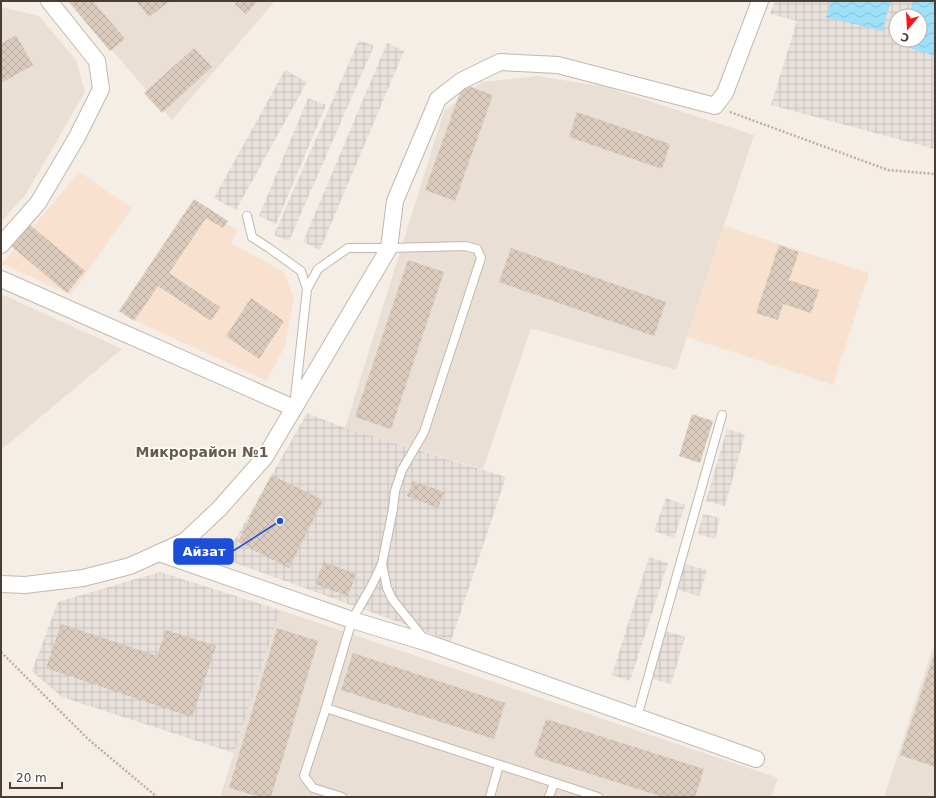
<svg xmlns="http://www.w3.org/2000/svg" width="936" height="798" font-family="'DejaVu Sans',sans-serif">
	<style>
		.residential { fill: #e9dfd4 }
		.commercial { fill: #f9e1cf }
		.industrial { fill: url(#industrial-grid); fill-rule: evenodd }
		.water { fill: url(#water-waves) }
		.building { fill: url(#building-cross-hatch) }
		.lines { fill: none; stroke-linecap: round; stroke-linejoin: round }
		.lane-casing { stroke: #c4b7ab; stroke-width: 10 }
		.street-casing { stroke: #c4b7ab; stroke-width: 18 }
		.path { stroke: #c4ae98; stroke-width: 2.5; stroke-dasharray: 2 2; stroke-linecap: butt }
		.lane { stroke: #fff; stroke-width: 8 }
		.street { stroke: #fff; stroke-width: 16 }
		.labels { text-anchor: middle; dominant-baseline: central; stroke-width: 3; stroke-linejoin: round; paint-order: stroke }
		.quarter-label { font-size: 14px; font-weight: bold; fill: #6c5a4b; stroke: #fff }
		.leader { fill: none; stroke: #1d4ed8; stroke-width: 1.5 }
		.callout-dot { fill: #1d4ed8; stroke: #fff; stroke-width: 1.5 }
		.callout { fill: #1d4ed8; stroke: #1d4ed8; stroke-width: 1.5 }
		.callout-label { font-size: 13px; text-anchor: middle; font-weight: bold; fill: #fff }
	</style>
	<defs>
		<pattern id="industrial-grid" width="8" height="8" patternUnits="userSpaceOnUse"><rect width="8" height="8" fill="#e7e0db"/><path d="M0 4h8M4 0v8" fill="none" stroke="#c8c1bd"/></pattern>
		<pattern id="water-waves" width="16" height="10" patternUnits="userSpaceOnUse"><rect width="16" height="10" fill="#9de0f7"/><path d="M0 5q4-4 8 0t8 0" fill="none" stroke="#89c1d4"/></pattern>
		<pattern id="building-cross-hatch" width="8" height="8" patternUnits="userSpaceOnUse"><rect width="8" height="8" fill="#dbcbbd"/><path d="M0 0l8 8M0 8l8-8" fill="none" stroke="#bdafa3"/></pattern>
	</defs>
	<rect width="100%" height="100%" fill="#f5eee6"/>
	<g class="residential">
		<path d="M70 1H275L172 120Z"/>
		<path d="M1 7 39 16 76 60 85 92 26 194 1 222Z"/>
		<path d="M537 76 606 87 754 135 676 370 531 328 483 469 345 428 444 111 482 82Z"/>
		<path d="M1 294 122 349 1 450Z"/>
		<path d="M280 610 778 778 771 797H220Z"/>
		<path d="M935 642V797H884Z"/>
	</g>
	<g class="commercial">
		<path d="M79 172 132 208 71 295 2 264Z"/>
		<path d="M202 212 238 230 231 243 284 272 294 299 285 346 267 381 129 318Z"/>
		<path d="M724 226 869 273 833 385 687 337Z"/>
	</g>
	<g class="industrial">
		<path d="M775 1H935V149L771 105 797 21 770 14ZM896 16H920V40H896Z"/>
		<path d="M359 40 374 46 289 241 274 235Z"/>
		<path d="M387 43 404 51 320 250 303 242Z"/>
		<path d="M285 70 307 82 236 210 214 198Z"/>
		<path d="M308 98 326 105 276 224 259 216Z"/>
		<path d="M307 413 345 428 506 477 451 641 224 559Z"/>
		<path d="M727 429 745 434 725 506 706 501Z"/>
		<path d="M666 498 685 505 674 538 654 531Z"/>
		<path d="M703 514 720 518 715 539 698 534Z"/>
		<path d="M649 557 668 563 630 681 612 675Z"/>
		<path d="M685 564 707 570 699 596 678 590Z"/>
		<path d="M160 572 280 610 234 753 62 697 32 671 58 602Z"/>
		<path d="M666 631 685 637 671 684 652 679Z"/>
	</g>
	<g class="water">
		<path d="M831 1H891L882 31 826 17Z"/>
		<path d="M913 1H935V56L900 45 902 40H920V16H909Z"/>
	</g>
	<g class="building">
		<path d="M68 1H93L125 39 110 51Z"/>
		<path d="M136 1H170L149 17Z"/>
		<path d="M237 1H258L246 14 235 4Z"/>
		<path d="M16 35 33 65 1 83V44Z"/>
		<path d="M194 48 212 67 162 113 144 93Z"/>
		<path d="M463 84 493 95 455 201 425 190Z"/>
		<path d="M577 112 670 144 662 169 569 137Z"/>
		<path d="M194 199 228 221 223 228 206 218 169 273 220 307 211 321 158 286 134 321 119 311Z"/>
		<path d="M29 224 85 271 67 293 11 246Z"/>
		<path d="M779 245 799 252 789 280 819 290 811 313 783 304 778 320 756 313Z"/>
		<path d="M511 248 666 302 654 336 499 282Z"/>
		<path d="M408 260 444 272 391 429 355 417Z"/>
		<path d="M251 298 284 321 259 359 226 336Z"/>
		<path d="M692 414 713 421 700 463 679 456Z"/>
		<path d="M271 475 323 500 289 568 238 542Z"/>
		<path d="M413 481 444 492 438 508 407 496Z"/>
		<path d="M324 562 356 574 348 596 315 584Z"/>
		<path d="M61 624 157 656 166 630 216 646 192 717 46 668Z"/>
		<path d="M277 628 318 641 271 797H260L229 788Z"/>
		<path d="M935 652V767L900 755Z"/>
		<path d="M353 653 505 703 494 739 341 690Z"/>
		<path d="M546 719 704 769 695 797H663L534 756Z"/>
	</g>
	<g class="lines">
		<defs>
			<g id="lane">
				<path d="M247 216 252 237 269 248 301 271 307 289 295 398"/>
				<path d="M307 289 318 269 348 248H389L465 246 477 249 481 258 424 432 402 470 395 491 393 509 382 564 371 587 352 620 326 708 598 797"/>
				<path d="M382 564 387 588 392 599 425 640"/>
				<path d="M326 708 304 776 313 788 342 797"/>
				<path d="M637 717 722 415"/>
				<path d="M490 797 499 765"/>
				<path d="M549 797 554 783"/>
			</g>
			<g id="street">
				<path d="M1 245 38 203 77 137 101 89 97 61 49 1"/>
				<path d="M1 279 294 408"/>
				<path d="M159 553 352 620 428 643 756 759"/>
				<path d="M1 584 25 585 83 578 130 566 185 541 219 509 265 457 389 248 395 201 438 99 461 81 500 62 558 65 715 106 725 93 760 1"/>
			</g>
		</defs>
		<use href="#lane" class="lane-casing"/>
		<use href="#street" class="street-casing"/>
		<g class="path">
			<path d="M730 112 888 170 935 174"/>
			<path d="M1 652 88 739 157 797"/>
		</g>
		<use href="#lane" class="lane"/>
		<use href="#street" class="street"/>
	</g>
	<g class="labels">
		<g class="quarter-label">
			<text x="202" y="452">Микрорайон №1</text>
		</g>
	</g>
	<path class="leader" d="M280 521L233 551"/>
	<circle class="callout-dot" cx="280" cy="521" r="4"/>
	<rect class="callout" x="174" y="539" width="59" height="25" rx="4"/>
	<g class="callout-label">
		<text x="204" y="556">Айзат</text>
	</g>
	<rect width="936" height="798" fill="none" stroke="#483e35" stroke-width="4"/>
	<g transform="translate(908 28) rotate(198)"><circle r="19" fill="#ffffff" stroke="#b6b2ae"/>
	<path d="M0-3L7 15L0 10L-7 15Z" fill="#ff1313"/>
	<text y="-6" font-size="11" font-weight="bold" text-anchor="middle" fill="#483e35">С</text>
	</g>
	<path d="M10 782v6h52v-6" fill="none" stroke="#483e35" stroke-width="2"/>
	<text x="16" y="782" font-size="12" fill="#483e35" stroke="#ffffff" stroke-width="3" paint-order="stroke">20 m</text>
</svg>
